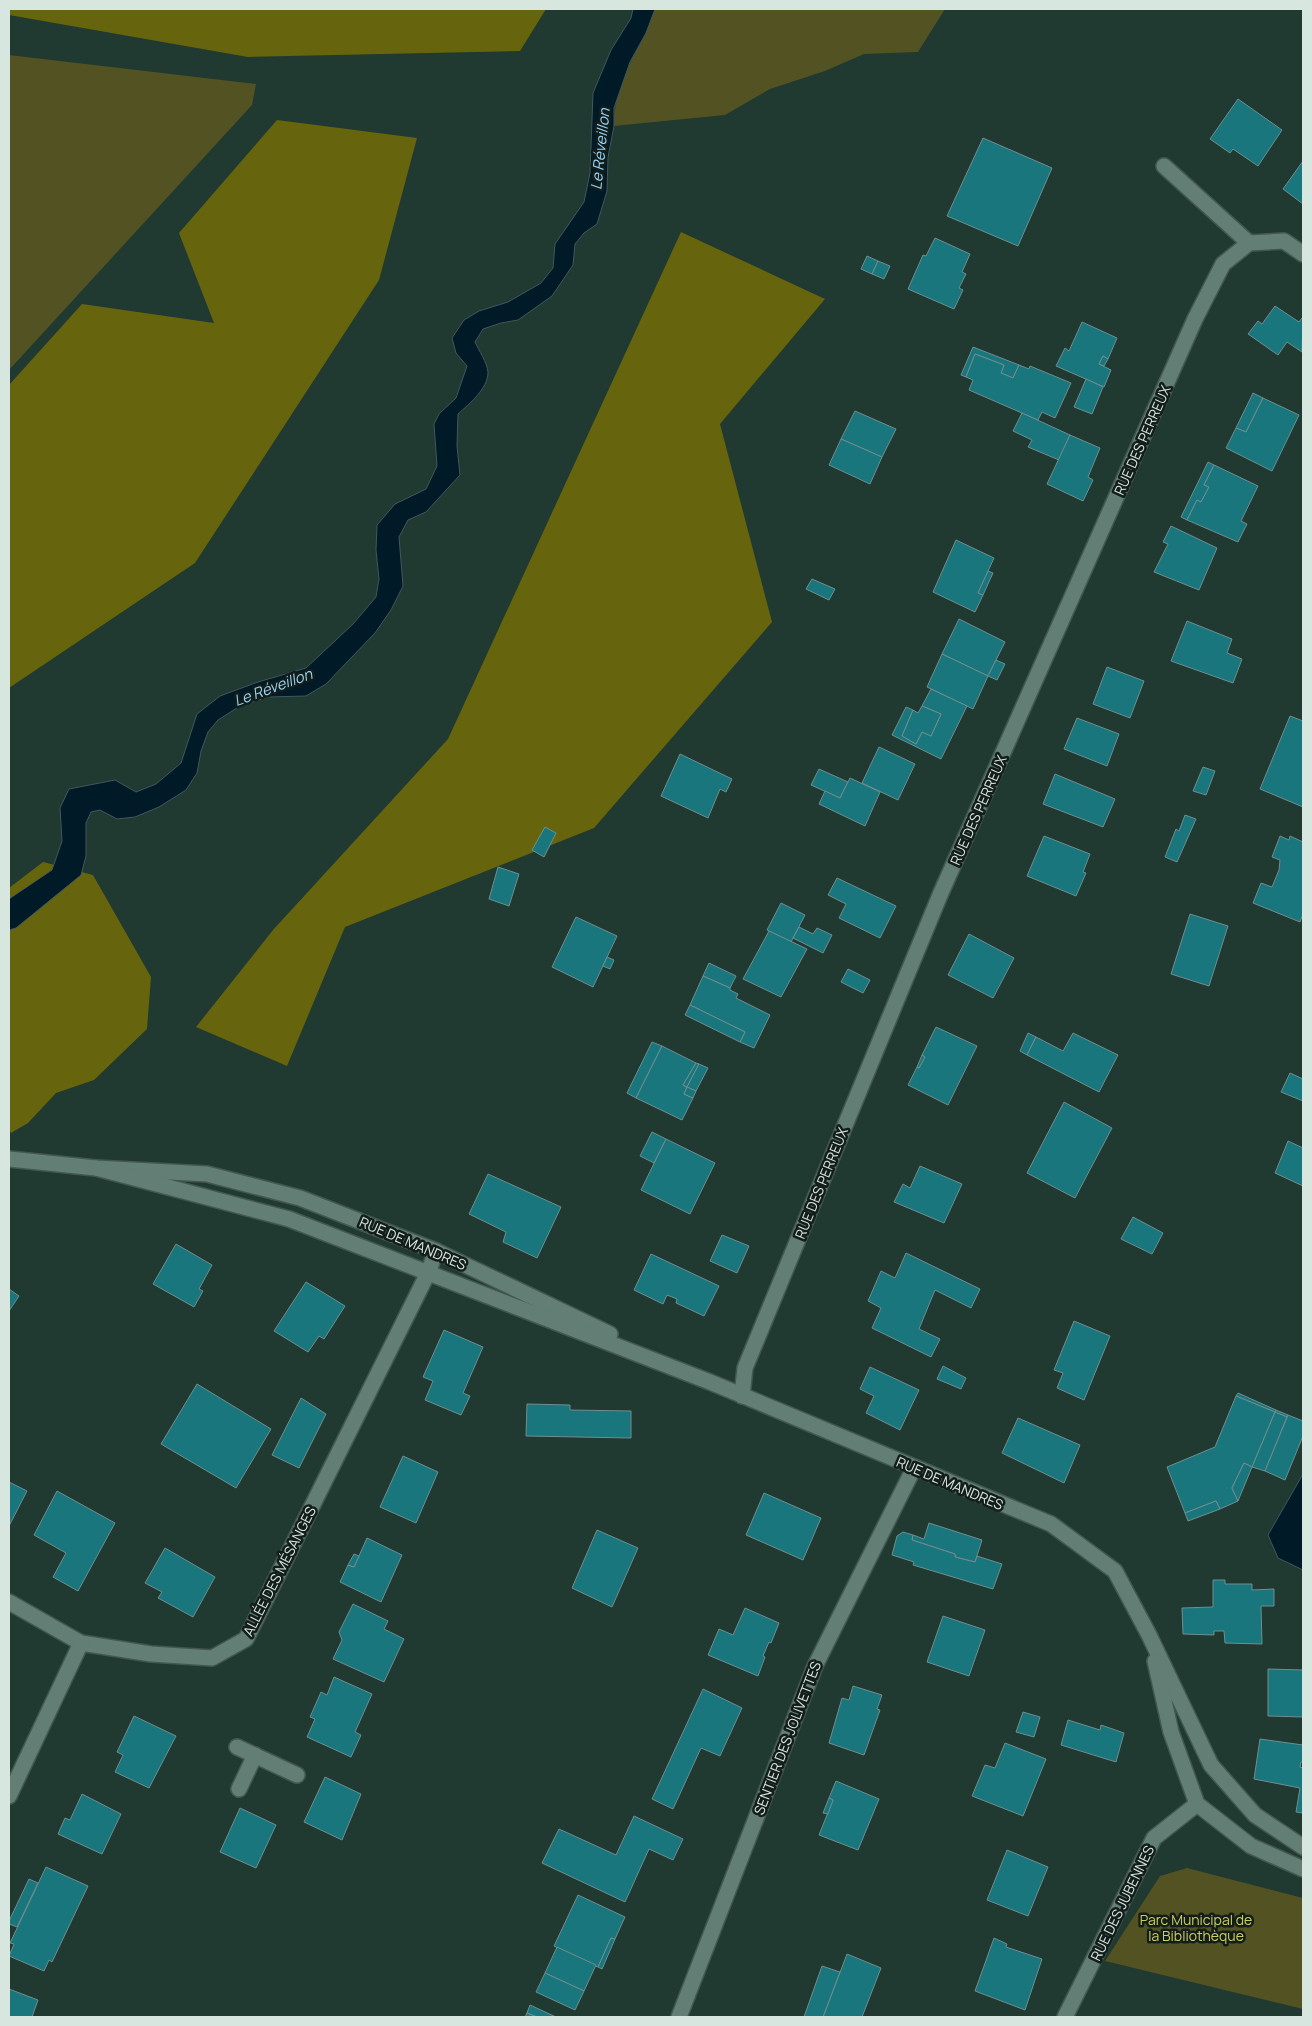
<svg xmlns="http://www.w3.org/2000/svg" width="1312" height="2026" font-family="Manrope,sans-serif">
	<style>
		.green { fill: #525223 }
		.forest { fill: #66650d }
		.water { fill: #011a27; stroke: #42575e }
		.building { fill: #19767c; stroke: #708e90 }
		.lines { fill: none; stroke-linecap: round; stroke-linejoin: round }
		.minor-casing { stroke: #425751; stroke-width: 18 }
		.minor { stroke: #637e74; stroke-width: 15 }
		.labels { text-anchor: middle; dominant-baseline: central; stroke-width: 5; stroke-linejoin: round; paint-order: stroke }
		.street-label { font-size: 14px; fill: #d8e6e0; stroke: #131e1a }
		.park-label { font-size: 14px; fill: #cdcd60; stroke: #131e1a }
		.water-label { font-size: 15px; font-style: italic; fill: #97d4f7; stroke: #131e1a }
	</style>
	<rect width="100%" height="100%" fill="#203931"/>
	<g class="green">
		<path d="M655 9H945L918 52 864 54 825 71 770 89 725 115 614 126C613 84 641 47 655 9Z"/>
		<path d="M9 55 256 84 252 105 9 370Z"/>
		<path d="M1187 1868 1303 1898V2009L1105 1961 1160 1876Z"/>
	</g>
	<g class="forest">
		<path d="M9 9H546L520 51 248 57 9 15Z"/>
		<path d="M277 120 417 138 379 280 195 563 9 688V385L82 304 214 323 179 233Z"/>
		<path d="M681 232 825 299 720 424 772 622 594 828 345 927 287 1066 196 1027 273 930 448 739Z"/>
		<path d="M43 862 93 875 151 977 147 1029 94 1080 56 1093 28 1123 11 1133 9 1130V888Z"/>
	</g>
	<g class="water">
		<path d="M633 9H655L646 33 630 62 614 108V126L608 157 607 191 597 224 584 233 575 244 573 265 552 296 518 320 501 323 483 329 475 342C479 351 487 362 488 372 488 389 469 404 458 414L457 446 460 475 426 512 408 520 399 537 403 586 391 610 375 633 326 684 306 696 268 697 240 706 218 720 208 732 201 751 197 773 186 790 159 807 135 817 117 819 100 810 91 812 86 823V856L81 875 16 928 9 930V899L52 870 62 841 60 808 69 789 115 780 136 792 156 784 181 763 197 714 220 696 258 682 306 668 353 624 376 597 379 579 376 550 377 525 395 504 426 489 437 466 434 424 439 414 456 398 467 366 456 353 452 338 464 320 479 311 508 302 541 283 553 268 555 244 584 202 590 173 593 93 611 50 631 18Z"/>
		<path d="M1303 1474V1570L1278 1558 1268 1535Z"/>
	</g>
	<g class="building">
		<path d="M1238 99 1282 130 1258 166 1233 149 1230 153 1210 139Z"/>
		<path d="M983 138 1052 168 1018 246 947 216Z"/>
		<path d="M1303 161V204L1283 189Z"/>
		<path d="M935 238 970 254 962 272 966 274 959 288 963 290 954 309 908 289 923 255 926 256Z"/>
		<path d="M867 256 878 261 872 274 861 269Z"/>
		<path d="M878 261 890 266 884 279 872 274Z"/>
		<path d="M1275 306 1299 322 1302 318 1303 319 1302 352 1287 342 1278 355 1248 334 1258 321 1262 324Z"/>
		<path d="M1082 322 1117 338 1108 359 1103 356 1099 364 1111 370 1104 387 1056 366 1065 348 1069 351Z"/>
		<path d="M973 347 1019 365 1013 378 1001 373 1004 365 975 354 966 377 961 375Z"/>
		<path d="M975 354 1004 365 1001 373 1013 378 1019 365 1029 369 1030 366 1071 383 1055 418 1042 412 1038 420 969 390 973 380 966 377Z"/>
		<path d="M1103 356 1108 359 1104 366 1099 364Z"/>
		<path d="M1086 379 1103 387 1092 414 1074 407Z"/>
		<path d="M1253 393 1263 398 1246 432 1236 428Z"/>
		<path d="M1263 398 1299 415 1272 471 1226 448 1236 428 1246 432Z"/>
		<path d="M855 411 896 429 882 457 841 439Z"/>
		<path d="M1022 413 1070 435 1059 460 1028 447 1032 440 1013 431Z"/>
		<path d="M1070 435 1100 448 1088 477 1093 480 1083 501 1047 484Z"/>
		<path d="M841 439 882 457 870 484 829 465Z"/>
		<path d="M1208 462 1214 465 1204 485 1209 487 1201 502 1197 500 1187 520 1181 517Z"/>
		<path d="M1214 465 1258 486 1241 521 1247 524 1238 542 1187 520 1197 500 1201 502 1209 487 1204 485Z"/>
		<path d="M1171 526 1217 548 1199 590 1154 572 1168 544 1163 542Z"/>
		<path d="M956 540 994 558 978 593 983 595 975 612 933 592Z"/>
		<path d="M988 571 993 573 983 595 978 593Z"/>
		<path d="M812 579 835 589 829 600 806 589Z"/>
		<path d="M959 619 1005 642 988 676 942 654Z"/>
		<path d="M1187 621 1232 639 1227 653 1242 659 1233 683 1171 661Z"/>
		<path d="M942 654 988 676 973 709 927 687Z"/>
		<path d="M996 660 1005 664 997 680 988 676Z"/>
		<path d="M1107 667 1144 681 1130 718 1093 704Z"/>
		<path d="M931 689 967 706 941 759 892 735 906 707 913 710 902 736 916 744 922 732 931 736 941 714 922 706Z"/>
		<path d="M922 706 941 714 931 736 922 732 916 744 902 736 913 710 918 713Z"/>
		<path d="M1290 716 1303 721V807L1260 789Z"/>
		<path d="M1077 718 1119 734 1107 766 1064 749Z"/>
		<path d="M879 747 915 764 898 800 862 783Z"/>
		<path d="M680 754 732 779 726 792 720 789 708 818 661 796Z"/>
		<path d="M1203 767 1215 771 1206 795 1193 791Z"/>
		<path d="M819 769 848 782 840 798 811 785Z"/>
		<path d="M1055 774 1115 799 1103 827 1043 804Z"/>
		<path d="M850 778 880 792 865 826 819 804 825 791 840 798Z"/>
		<path d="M1185 815 1196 819 1177 862 1165 857 1176 829 1179 831Z"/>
		<path d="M545 827 556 833 544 857 532 850Z"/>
		<path d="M1044 836 1090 854 1083 872 1086 873 1076 896 1027 876Z"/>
		<path d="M1280 836 1289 840 1290 836 1303 842V914L1300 922 1253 903 1261 883 1272 887 1279 870 1280 860 1272 857Z"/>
		<path d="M498 867 519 874 509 906 489 899Z"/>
		<path d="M837 878 896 906 880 938 839 918 846 904 828 895Z"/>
		<path d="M781 903 805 915 791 942 767 930Z"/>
		<path d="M1190 914 1228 926 1209 986 1171 974Z"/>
		<path d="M576 917 617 936 593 987 552 967Z"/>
		<path d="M799 927 813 934 817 928 832 935 823 953 793 938Z"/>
		<path d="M769 931 807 949 781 997 743 979Z"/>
		<path d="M969 934 1014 958 993 998 948 975Z"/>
		<path d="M607 957 614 960 610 969 603 966Z"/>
		<path d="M709 963 736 976 730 988 703 976Z"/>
		<path d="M848 969 870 980 863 993 841 982Z"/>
		<path d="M703 976 730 988V990L738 994 736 998 770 1015 754 1048 740 1042 745 1032 690 1005Z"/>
		<path d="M690 1005 745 1032 740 1042 685 1015Z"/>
		<path d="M936 1027 977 1046 948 1105 908 1085 917 1067 919 1068 925 1057 922 1055Z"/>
		<path d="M1028 1033 1036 1037 1027 1055 1020 1051Z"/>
		<path d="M1073 1033 1118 1055 1099 1092 1027 1055 1036 1037 1063 1051Z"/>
		<path d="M652 1042 662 1046 636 1098 627 1093Z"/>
		<path d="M662 1046 696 1063 683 1085 687 1087 684 1094 693 1098 682 1120 636 1098Z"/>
		<path d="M922 1055 925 1057 919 1068 917 1067Z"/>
		<path d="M696 1063 699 1064 687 1087 683 1085Z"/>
		<path d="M699 1064 708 1068 696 1091 687 1087Z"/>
		<path d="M1290 1073 1303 1079V1101L1281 1092Z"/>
		<path d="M687 1087 696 1091 693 1098 684 1094Z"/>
		<path d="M1064 1102 1112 1128 1075 1198 1027 1173Z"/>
		<path d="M652 1132 666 1139 654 1163 640 1156Z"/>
		<path d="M666 1139 715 1163 690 1214 641 1190Z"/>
		<path d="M1288 1141 1303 1148V1186L1275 1173Z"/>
		<path d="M920 1166 962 1184 944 1223 894 1202 903 1184 910 1188Z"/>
		<path d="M488 1174 561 1207 537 1258 503 1242 506 1232 469 1214Z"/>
		<path d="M1133 1217 1163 1233 1152 1254 1121 1239Z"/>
		<path d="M722 1235 749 1246 737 1273 710 1261Z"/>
		<path d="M176 1244 212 1265 199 1289 203 1291 194 1307 153 1284Z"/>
		<path d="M906 1253 980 1289 971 1308 935 1290 919 1329 940 1339 931 1357 872 1328 881 1308 868 1301 881 1271 895 1278Z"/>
		<path d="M651 1254 719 1286 704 1316 676 1303 677 1299 667 1295 663 1304 634 1290Z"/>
		<path d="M306 1282 345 1306 324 1339 319 1336 308 1352 274 1331Z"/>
		<path d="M9 1289 19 1296 9 1311Z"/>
		<path d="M1074 1321 1110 1336 1084 1400 1057 1388 1063 1373 1054 1370Z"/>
		<path d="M444 1330 483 1347 463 1393 470 1396 461 1415 425 1400 433 1381 423 1377Z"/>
		<path d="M943 1366 966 1378 961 1389 937 1379Z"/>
		<path d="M870 1367 919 1390 900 1430 866 1413 874 1396 860 1389Z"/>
		<path d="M197 1384 271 1429 236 1488 161 1444Z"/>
		<path d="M1238 1393 1276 1410 1275 1412 1236 1396Z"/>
		<path d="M1236 1396 1275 1412 1252 1467 1244 1463 1232 1488 1238 1501 1220 1509 1216 1501 1185 1513 1167 1467 1215 1447Z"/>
		<path d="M301 1398 326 1414 299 1468 272 1455Z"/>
		<path d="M527 1404 570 1405V1410L631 1411V1438L526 1436Z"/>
		<path d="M1276 1410 1288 1415 1287 1417 1275 1412Z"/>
		<path d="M1275 1412 1287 1417 1265 1471 1252 1467Z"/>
		<path d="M1288 1415 1303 1421V1436L1285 1480 1265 1471Z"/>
		<path d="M1018 1418 1080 1445 1064 1483 1002 1453Z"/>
		<path d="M403 1456 438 1472 416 1523 380 1507Z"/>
		<path d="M1244 1463 1252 1467 1238 1501 1232 1488Z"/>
		<path d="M9 1482 27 1491 9 1526Z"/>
		<path d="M57 1491 115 1523 78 1591 53 1577 66 1553 34 1535Z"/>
		<path d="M764 1493 821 1518 803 1560 746 1535Z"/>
		<path d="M1216 1501 1220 1509 1188 1521 1185 1513Z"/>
		<path d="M929 1523 982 1540 975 1562 955 1557V1554L912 1540 913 1535 924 1539Z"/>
		<path d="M597 1530 638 1548 612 1607 572 1588Z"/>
		<path d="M903 1532 913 1535 912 1540 955 1554V1557L975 1562 977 1556 1002 1564 993 1589 913 1565 914 1562 892 1555 897 1536Z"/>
		<path d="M367 1538 402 1555 381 1602 340 1582 348 1565 354 1567Z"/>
		<path d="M165 1548 215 1577 193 1617 158 1598 162 1592 145 1583Z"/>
		<path d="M354 1554 359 1556 354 1567 348 1565Z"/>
		<path d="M1213 1580H1225V1584H1252V1590L1274 1589V1606H1261L1262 1644 1225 1643 1224 1631H1214V1635L1183 1634 1182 1608 1213 1607Z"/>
		<path d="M353 1604 388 1621 384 1629 404 1639 384 1682 333 1659 342 1640 339 1632Z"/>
		<path d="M745 1608 779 1623 771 1643 769 1642 763 1656 765 1657 758 1676 708 1655 719 1629 733 1635Z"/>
		<path d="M943 1616 985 1630 969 1676 927 1662Z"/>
		<path d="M1268 1669 1303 1670V1717L1268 1716Z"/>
		<path d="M334 1677 372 1694 355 1732 361 1735 351 1757 307 1737 315 1719 310 1717 321 1692 327 1695Z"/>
		<path d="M853 1686 882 1695 877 1709 880 1710 864 1755 829 1743 842 1698 849 1700Z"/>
		<path d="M703 1689 742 1708 720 1756 701 1748 673 1809 652 1799Z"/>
		<path d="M1023 1712 1040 1717 1034 1737 1016 1732Z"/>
		<path d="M134 1716 176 1736 149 1788 115 1772 123 1755 117 1752Z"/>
		<path d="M1068 1720 1100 1730 1101 1725 1124 1733 1116 1762 1061 1745Z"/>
		<path d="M1260 1739 1303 1745V1762H1301L1300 1767 1303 1768V1813L1296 1812 1300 1788 1254 1779Z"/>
		<path d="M1005 1743 1046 1759 1023 1816 972 1796 985 1765 995 1768Z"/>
		<path d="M325 1777 361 1794 342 1840 304 1822Z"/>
		<path d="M836 1781 879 1799 858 1850 819 1835 833 1800 829 1798Z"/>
		<path d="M82 1794 121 1814 102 1854 58 1834 65 1818 70 1820Z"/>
		<path d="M829 1798 833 1800 828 1814 823 1813Z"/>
		<path d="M240 1808 276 1825 256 1868 220 1852Z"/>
		<path d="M634 1816 683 1839 673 1860 649 1849 625 1902 542 1863 559 1829 616 1855Z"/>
		<path d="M1007 1850 1048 1867 1028 1916 987 1900Z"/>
		<path d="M46 1867 88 1886 52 1962 49 1960 44 1971 9 1956 14 1944 10 1943Z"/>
		<path d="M29 1879 38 1883 17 1927 9 1924V1921Z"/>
		<path d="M578 1895 625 1917 615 1939 611 1938 598 1967 554 1946Z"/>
		<path d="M611 1938 615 1939 602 1969 598 1967Z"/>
		<path d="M994 1938 1007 1944 1006 1947 1042 1959 1025 2010 975 1991Z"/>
		<path d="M557 1947 596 1965 584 1991 545 1973Z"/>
		<path d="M847 1954 881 1968 862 2017H823Z"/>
		<path d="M822 1966 840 1972 823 2017H804Z"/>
		<path d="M545 1973 584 1991 575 2010 536 1992Z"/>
		<path d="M9 1989 38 2000 32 2017H9Z"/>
		<path d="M530 2005 556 2017H537L527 2013Z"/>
		<path d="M527 2013 537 2017H525Z"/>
	</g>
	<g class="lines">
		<defs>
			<g id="minor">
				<path d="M1164 166 1249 243 1284 241 1303 254"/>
				<path d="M9 1159 96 1168 207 1174 300 1198 436 1251 610 1334"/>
				<path d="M96 1168 289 1219 710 1382 1051 1524 1115 1571 1149 1635 1211 1765 1255 1815 1303 1847"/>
				<path d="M742 1396 745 1368 940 895 1195 319 1223 264 1249 243"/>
				<path d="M9 1602 81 1643 151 1654 212 1658 246 1639 428 1273 436 1251"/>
				<path d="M1155 1661 1171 1732 1197 1804 1251 1846 1303 1869"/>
				<path d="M237 1747 297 1775"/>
				<path d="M239 1789 255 1755"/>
				<path d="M9 1796 81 1643"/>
				<path d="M679 2017 815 1666 914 1468"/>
				<path d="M1065 2017 1154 1838 1197 1804"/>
			</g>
		</defs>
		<use href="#minor" class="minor-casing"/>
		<use href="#minor" class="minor"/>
	</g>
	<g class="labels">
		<g class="street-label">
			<text transform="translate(1142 440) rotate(-66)">RUE DES PERREUX</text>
			<text transform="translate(978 810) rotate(-66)">RUE DES PERREUX</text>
			<text transform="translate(821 1183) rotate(-68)">RUE DES PERREUX</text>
			<text transform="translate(413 1243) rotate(23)">RUE DE MANDRES</text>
			<text transform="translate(950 1483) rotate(23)">RUE DE MANDRES</text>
			<text transform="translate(279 1571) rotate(-63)">ALLÉE DES MÉSANGES</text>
			<text transform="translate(787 1738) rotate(-69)">SENTIER DES JOLIVETTES</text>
			<text transform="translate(1122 1903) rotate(-64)">RUE DES JUBENNES</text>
		</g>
		<g class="park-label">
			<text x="1196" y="1919">Parc Municipal de<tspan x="1196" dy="16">la Bibliothèque</tspan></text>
		</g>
		<g class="water-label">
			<text transform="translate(600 149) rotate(-84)">Le Réveillon</text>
			<text transform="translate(273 687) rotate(-20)">Le Réveillon</text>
		</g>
	</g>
	<rect width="1312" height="2026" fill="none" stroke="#d8e6e0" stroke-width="20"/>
</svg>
